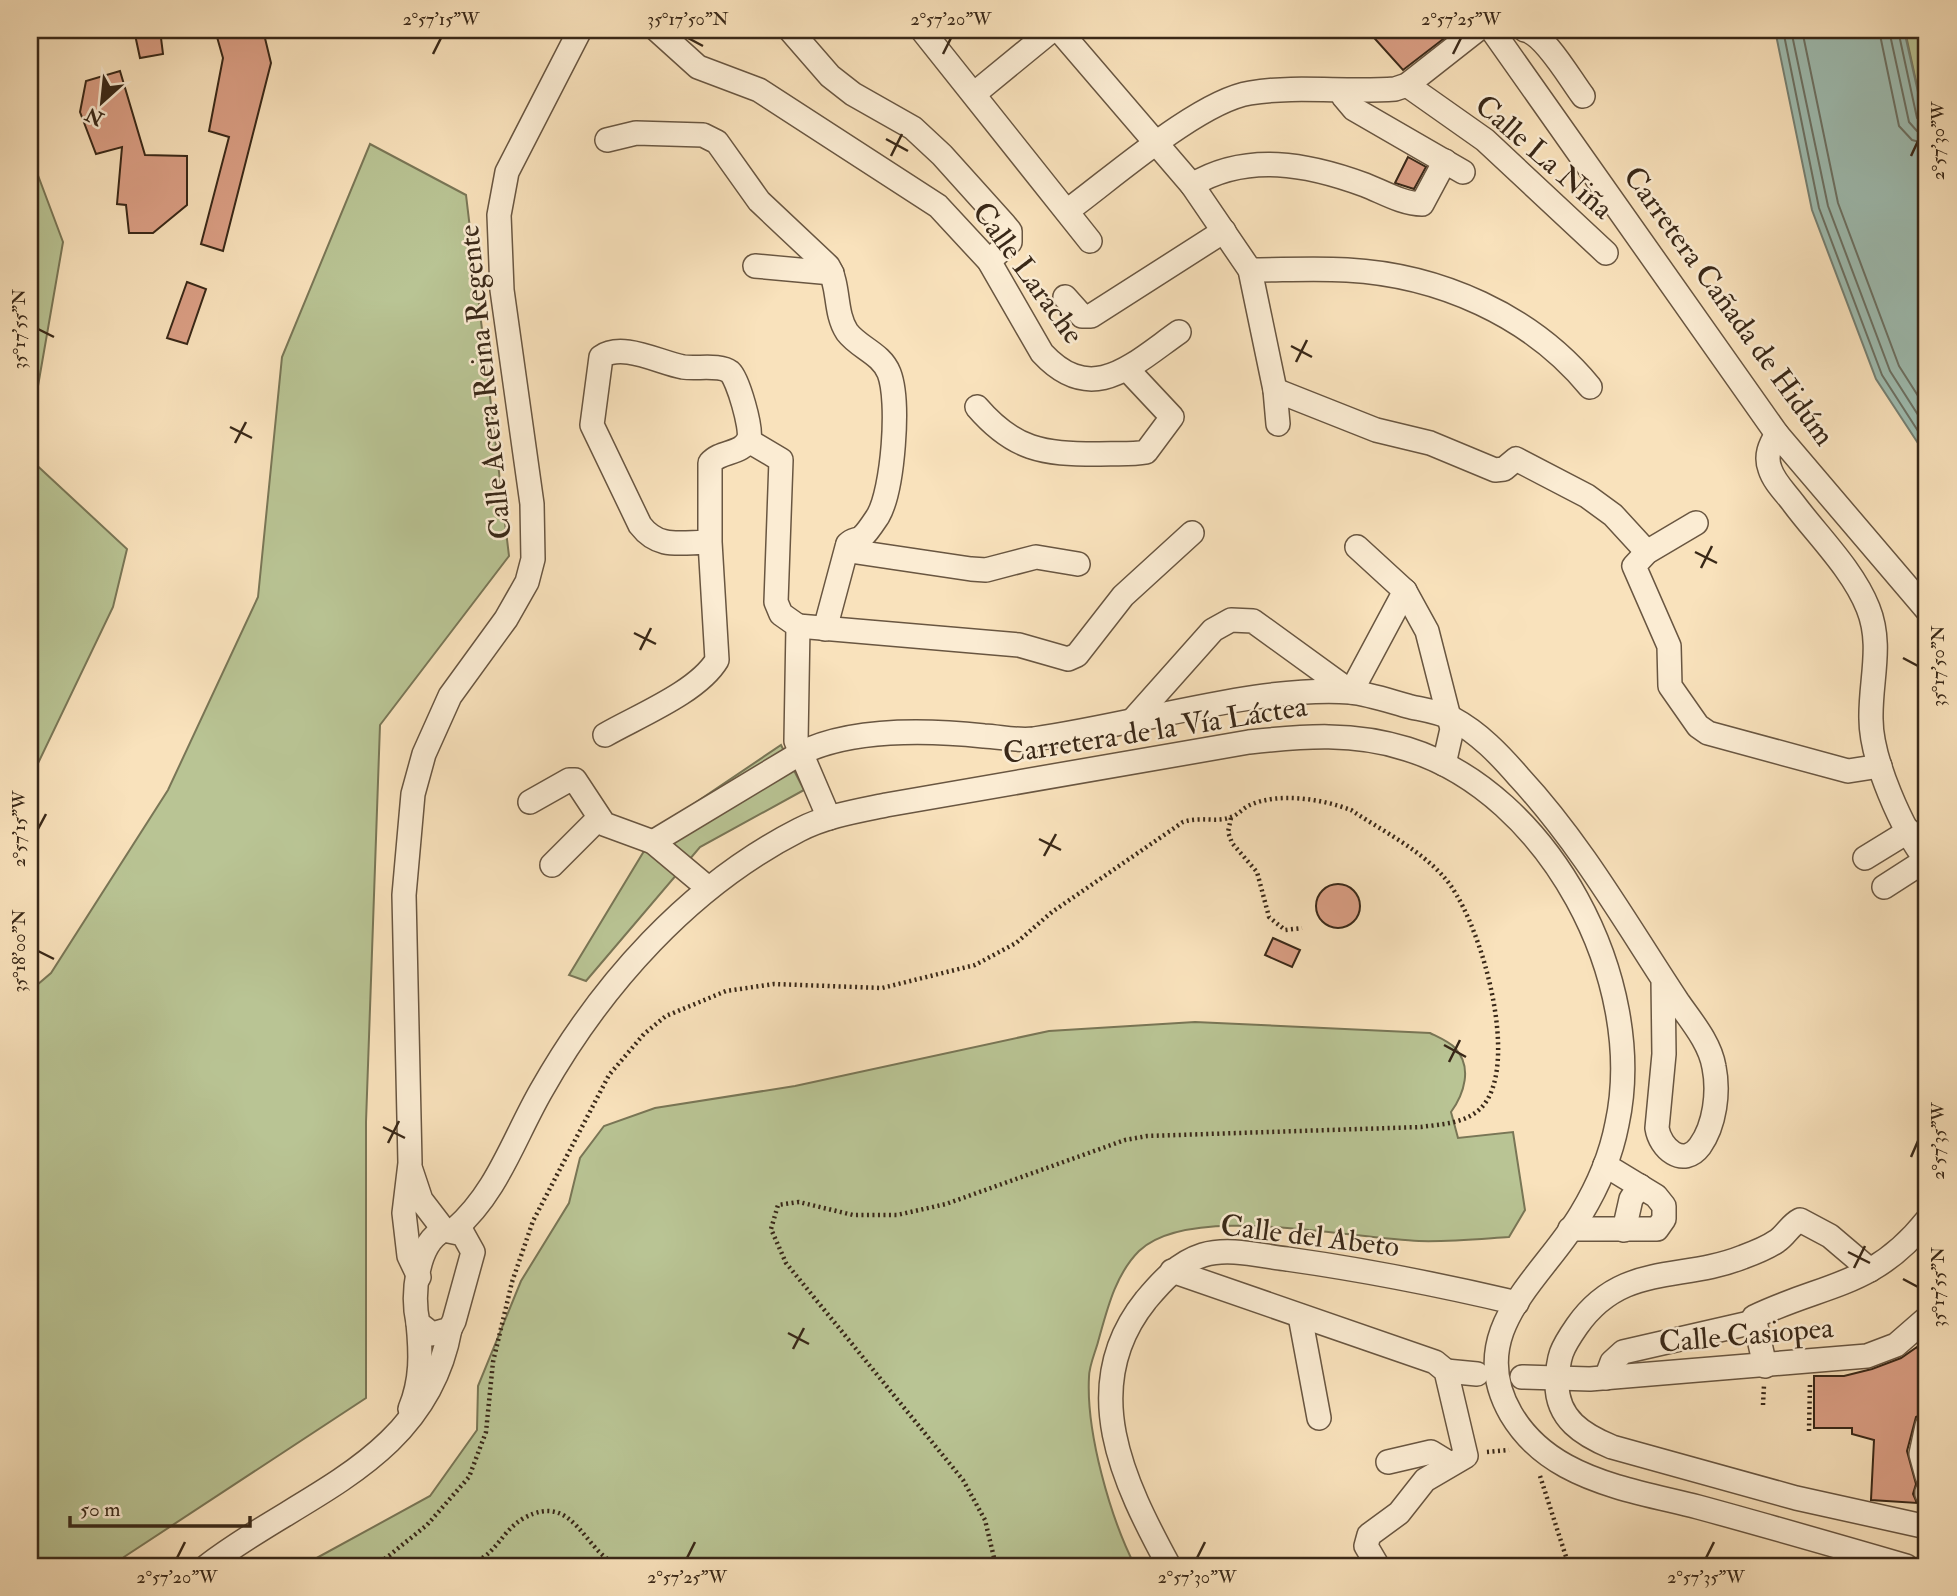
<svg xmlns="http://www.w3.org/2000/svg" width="1957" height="1596" font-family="'IM FELL Double Pica',serif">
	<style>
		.green { fill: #b9c494; stroke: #797656; stroke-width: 2 }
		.water { fill: #9ebdb2; stroke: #768174; stroke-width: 2 }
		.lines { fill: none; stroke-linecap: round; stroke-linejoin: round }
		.shore { stroke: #6c7265; stroke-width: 2 }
		.building { fill: #db9f85; stroke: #392818; stroke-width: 2 }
		.minor-casing { stroke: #695641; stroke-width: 26 }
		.path { stroke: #392818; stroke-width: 4.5; stroke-dasharray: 2 3.5; stroke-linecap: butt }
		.minor { stroke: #fbecd3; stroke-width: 23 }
		.ticks { fill: none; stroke: #392818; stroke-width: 2.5 }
		.labels { text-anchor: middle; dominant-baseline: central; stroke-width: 5; stroke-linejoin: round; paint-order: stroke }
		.street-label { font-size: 30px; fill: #392818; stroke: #fbecd3 }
		.neatline { fill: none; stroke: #392818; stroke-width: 2.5 }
		.ticks-label { font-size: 18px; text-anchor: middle; fill: #392818 }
	</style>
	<rect width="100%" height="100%" fill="#f9e2bc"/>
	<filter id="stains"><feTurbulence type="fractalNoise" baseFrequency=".00286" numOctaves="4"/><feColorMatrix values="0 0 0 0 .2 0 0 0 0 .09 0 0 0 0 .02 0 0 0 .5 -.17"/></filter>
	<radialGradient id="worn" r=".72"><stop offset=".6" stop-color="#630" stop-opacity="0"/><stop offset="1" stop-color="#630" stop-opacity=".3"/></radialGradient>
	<g class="green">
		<path d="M1904 30H1927V132L1907 40Z"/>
		<path d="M370 144 466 195 509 556 380 725 366 1122V1398L124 1557 115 1566H30V991L51 973 168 790 258 597 282 357Z"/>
		<path d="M30 154 63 242 30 432Z"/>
		<path d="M30 459 127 549 113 607 30 780Z"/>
		<path d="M781 745 804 790 700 847 586 981 569 975 658 828Z"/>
		<path d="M1195 1022 1430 1033C1438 1037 1450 1042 1455 1048 1473 1067 1464 1094 1451 1112L1458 1138 1513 1132 1525 1210 1509 1237C1479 1239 1448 1242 1419 1241 1350 1239 1190 1202 1139 1251 1115 1275 1107 1310 1098 1342 1095 1353 1089 1366 1089 1377 1086 1432 1110 1517 1135 1566H302L430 1496 477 1430 478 1386 521 1281 569 1203 580 1158 604 1126 655 1108 795 1086 1049 1031Z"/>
	</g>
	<path class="water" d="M1775 30H1904L1927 132V457L1876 379 1812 210Z"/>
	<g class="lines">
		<g class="shore">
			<path d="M1783 30 1819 208 1882 375 1927 445"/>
			<path d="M1791 30 1828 206 1890 371 1927 429"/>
			<path d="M1802 30 1838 203 1899 366 1927 410"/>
			<path d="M1879 30 1899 126 1912 140 1927 144"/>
			<path d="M1889 30 1909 122 1917 131 1927 134"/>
			<path d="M1898 30 1917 118 1927 125"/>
		</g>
	</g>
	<g class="building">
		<path d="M134 30H160L163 54 140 58Z"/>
		<path d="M215 30H263L271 63 223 251 201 244 229 137 209 131 223 58Z"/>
		<path d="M1367 30H1455L1403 70Z"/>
		<path d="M120 71 145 155 187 156V205L153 233H129L126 205 117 204 122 147 96 154 80 112 86 81Z"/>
		<path d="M1408 157 1426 167 1414 189 1395 183Z"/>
		<path d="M187 282 206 289 187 344 167 338Z"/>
		<circle cx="1338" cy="906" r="22"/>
		<path d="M1273 938 1300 950 1292 967 1265 955Z"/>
		<path d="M1917 1347 1927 1369V1412L1916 1417 1907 1451 1916 1484 1913 1494 1917 1503 1871 1500 1874 1440 1852 1434V1428H1814V1376H1844L1872 1369 1901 1358Z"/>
	</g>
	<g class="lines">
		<defs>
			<g id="minor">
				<path d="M657 30 698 67 759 90 938 206 989 261 1042 353C1092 407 1132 365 1179 332"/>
				<path d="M790 30 830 76 853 94 913 128 942 155 1005 225 1010 231V242L989 261"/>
				<path d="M922 30 1090 241"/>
				<path d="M1059 30 1192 185 1250 270 1275 390 1278 424"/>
				<path d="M1492 30 1777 434 1927 610"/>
				<path d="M1525 30C1545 34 1570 79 1583 96"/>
				<path d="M1407 85 1485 140 1606 253"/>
				<path d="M1343 91V96L1354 109 1463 172"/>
				<path d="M974 94 1052 30"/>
				<path d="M607 140 636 133 703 135 717 142 759 201 828 266C840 286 834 312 847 332 859 348 881 353 889 373 900 401 893 490 878 516 874 522 867 533 862 537 856 541 853 539 848 544L850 551 971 569 986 570 1036 557 1078 564"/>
				<path d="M1192 185C1247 152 1308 164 1365 185 1383 192 1403 204 1422 204L1445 161"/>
				<path d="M1067 211C1111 179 1199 101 1250 93 1297 85 1347 93 1395 89L1407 85 1477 30"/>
				<path d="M755 266 832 273"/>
				<path d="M1250 270C1282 270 1315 268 1347 270 1439 275 1531 315 1590 387"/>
				<path d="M1065 297 1082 316H1091L1224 231"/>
				<path d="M1275 390 1376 430 1430 443 1495 470 1504 469 1516 459 1587 496 1613 515 1647 552"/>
				<path d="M977 407C1014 450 1043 454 1097 454 1113 453 1130 455 1146 452L1172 417 1127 369"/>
				<path d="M1777 434C1770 445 1765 456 1770 469 1774 482 1786 493 1794 504 1818 536 1853 570 1868 608 1883 645 1870 681 1871 719 1871 759 1902 830 1927 861"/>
				<path d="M749 441 781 460 776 602 781 614 798 626 796 741 829 818"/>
				<path d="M1696 523 1647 552 1634 566 1669 646 1670 686 1698 726 1708 733 1848 771 1880 766"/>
				<path d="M1357 547 1405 591 1427 631 1452 729 1444 764"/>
				<path d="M798 626 1019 645 1068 659 1077 655 1123 596 1192 533"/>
				<path d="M825 629 847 547"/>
				<path d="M1132 721 1213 630 1231 620 1253 621 1351 692 1405 591"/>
				<path d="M605 735C638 716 698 692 717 660L710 542C681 542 659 550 640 525L592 425 601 357C622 342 658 362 683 367 697 369 720 364 730 372 738 379 752 429 749 438 743 455 721 450 710 463V542"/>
				<path d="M530 802 569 780H575L604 824 653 842 708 888"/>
				<path d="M653 842 799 754C850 728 928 730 984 736 1001 737 1017 741 1034 739 1109 728 1182 708 1256 697 1285 693 1321 690 1350 692 1370 694 1392 702 1411 707 1425 710 1440 712 1453 719 1479 733 1500 755 1519 777 1582 845 1627 925 1678 1002 1692 1022 1710 1043 1714 1067 1719 1092 1715 1125 1700 1146 1683 1169 1660 1148 1657 1128L1664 1054 1663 979"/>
				<path d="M1865 858 1909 831"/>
				<path d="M552 865 599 818"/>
				<path d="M1884 887 1926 860"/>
				<path d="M411 1170 421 1200 444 1230"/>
				<path d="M1570 1229H1657L1664 1219V1206L1656 1196 1605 1165"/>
				<path d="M444 1230 463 1234 473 1252 454 1321 450 1329 432 1334 418 1323C412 1296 416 1243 444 1230Z"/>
				<path d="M454 1230C497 1193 513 1140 541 1091 601 985 689 886 799 830 826 816 857 811 886 805L1249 742C1304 736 1354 732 1407 749 1549 793 1648 980 1617 1124 1611 1155 1598 1186 1581 1214 1543 1278 1463 1331 1511 1414 1524 1436 1544 1454 1566 1466 1606 1488 1655 1496 1698 1507 1768 1526 1837 1546 1906 1566"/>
				<path d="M1624 1230 1631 1199 1640 1186"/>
				<path d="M1870 1270 1830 1236 1800 1220C1790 1225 1786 1235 1777 1241 1767 1248 1754 1253 1743 1257 1680 1282 1622 1262 1577 1326 1561 1349 1558 1356 1557 1384 1557 1419 1583 1435 1612 1447L1796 1498 1927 1527"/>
				<path d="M1172 1271 1435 1362 1446 1371 1466 1456 1425 1480 1399 1513 1369 1535 1366 1546 1376 1563"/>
				<path d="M419 1277 409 1256 404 1213 410 1163 404 895 413 794 424 754 450 696 506 619 527 582 533 559 532 504 502 290 499 215 507 172 580 30"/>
				<path d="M1300 1316 1319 1418"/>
				<path d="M1765 1366 1754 1317C1824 1283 1873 1288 1927 1220"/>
				<path d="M1446 1371 1477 1374"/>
				<path d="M1522 1377 1590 1379 1867 1356 1896 1345 1927 1318"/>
				<path d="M1606 1378 1612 1362 1623 1352 1754 1322"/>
				<path d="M410 1409C422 1380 421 1353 418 1323"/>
				<path d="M1927 1426 1921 1454 1927 1476"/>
				<path d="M1388 1462 1431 1452 1449 1463"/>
				<path d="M1927 1494V1492"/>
				<path d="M207 1566C300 1494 426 1462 450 1329"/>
				<path d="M1169 1566C1124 1483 1076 1387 1146 1300 1162 1281 1178 1263 1203 1255 1229 1247 1261 1256 1287 1259 1365 1270 1441 1285 1517 1303"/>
			</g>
		</defs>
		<use href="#minor" class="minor-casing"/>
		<g class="path">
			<path d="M1231 818 1228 832 1232 843 1257 872 1269 917 1285 930 1302 928"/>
			<path d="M1922 1353 1927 1364"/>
			<path d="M1763 1405 1764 1385"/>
			<path d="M1809 1431 1810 1383"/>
			<path d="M1487 1452 1509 1450"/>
			<path d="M1540 1476 1569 1566"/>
			<path d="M389 1558 416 1566"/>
			<path d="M376 1566 427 1525 469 1477 486 1432 493 1362 512 1282 533 1221 609 1075 644 1034 666 1016 726 991 774 984 882 988 975 965 1016 943 1052 912 1183 822C1201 816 1217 823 1231 817 1238 815 1243 808 1250 805 1279 792 1322 799 1351 810 1381 830 1419 849 1443 876 1479 914 1523 1065 1481 1108 1465 1124 1441 1124 1421 1127L1147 1136 1125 1140 946 1204 897 1215H853L799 1202 778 1205 771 1229 786 1263 963 1480 985 1520 996 1566"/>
			<path d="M462 1566C497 1559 498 1533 524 1518 575 1490 584 1554 620 1566"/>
		</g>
		<use href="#minor" class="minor"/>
	</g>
	<path class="ticks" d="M688 38 703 46M433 54 441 38M943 54 951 38M1453 54 1461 38M886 139 908 151M891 156 902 134M1911 156 1918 141M38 329 54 337M1291 346 1312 357M1296 362 1307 340M230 427 252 438M235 443 246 422M1695 552 1717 563M1701 568 1712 546M634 633 656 644M640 650 651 628M1903 658 1918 666M38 829 46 814M1039 839 1061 850M1044 856 1056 834M38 951 54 959M1444 1045 1466 1057M1449 1062 1460 1040M383 1127 405 1138M388 1143 399 1121M1911 1157 1918 1141M1848 1252 1870 1263M1854 1268 1865 1246M1903 1279 1918 1287M788 1333 809 1344M793 1349 804 1328M177 1558 185 1542M687 1558 695 1542M1197 1558 1205 1542M1706 1558 1714 1542"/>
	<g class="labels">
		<g class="street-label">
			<text transform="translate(1544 157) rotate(41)">Calle La Niña</text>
			<text transform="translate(1028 273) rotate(54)">Calle Larache</text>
			<text transform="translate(1729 306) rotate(54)">Carretera Cañada de Hidúm</text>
			<text transform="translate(485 382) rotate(-96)">Calle Acera Reina Regente</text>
			<text transform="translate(1155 730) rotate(-9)">Carretera de la Vía Láctea</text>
			<text transform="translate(1310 1236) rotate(7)">Calle del Abeto</text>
			<text transform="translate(1746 1335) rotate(-5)">Calle Casiopea</text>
		</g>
	</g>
	<rect width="1957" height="1596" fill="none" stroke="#f9e2bc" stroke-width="77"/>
	<g transform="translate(102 102) rotate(207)" stroke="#fbecd3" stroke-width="5" paint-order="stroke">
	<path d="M0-5L12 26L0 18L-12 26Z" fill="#392818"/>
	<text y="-10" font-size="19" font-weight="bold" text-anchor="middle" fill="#392818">N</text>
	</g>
	<path d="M70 1516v10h180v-10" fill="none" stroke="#392818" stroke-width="3.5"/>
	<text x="80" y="1516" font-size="21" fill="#392818" stroke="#fbecd3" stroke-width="5" paint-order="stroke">50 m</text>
	<rect x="38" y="38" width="1880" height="1520" class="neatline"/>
	<g class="ticks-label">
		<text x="441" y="25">2°57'15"W</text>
		<text x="688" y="25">35°17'50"N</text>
		<text x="951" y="25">2°57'20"W</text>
		<text x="1461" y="25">2°57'25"W</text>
		<text transform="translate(1938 141) rotate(-90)" y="6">2°57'30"W</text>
		<text transform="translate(19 329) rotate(-90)" y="6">35°17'55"N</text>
		<text transform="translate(1938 666) rotate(-90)" y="6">35°17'50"N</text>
		<text transform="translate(19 829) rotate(-90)" y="6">2°57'15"W</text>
		<text transform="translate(19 951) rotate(-90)" y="6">35°18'00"N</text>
		<text transform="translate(1938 1141) rotate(-90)" y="6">2°57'35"W</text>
		<text transform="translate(1938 1287) rotate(-90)" y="6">35°17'55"N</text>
		<text x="177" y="1583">2°57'20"W</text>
		<text x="687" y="1583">2°57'25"W</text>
		<text x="1197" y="1583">2°57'30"W</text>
		<text x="1706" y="1583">2°57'35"W</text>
	</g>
	<rect width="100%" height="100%" filter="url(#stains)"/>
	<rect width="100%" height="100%" fill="url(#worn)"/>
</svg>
